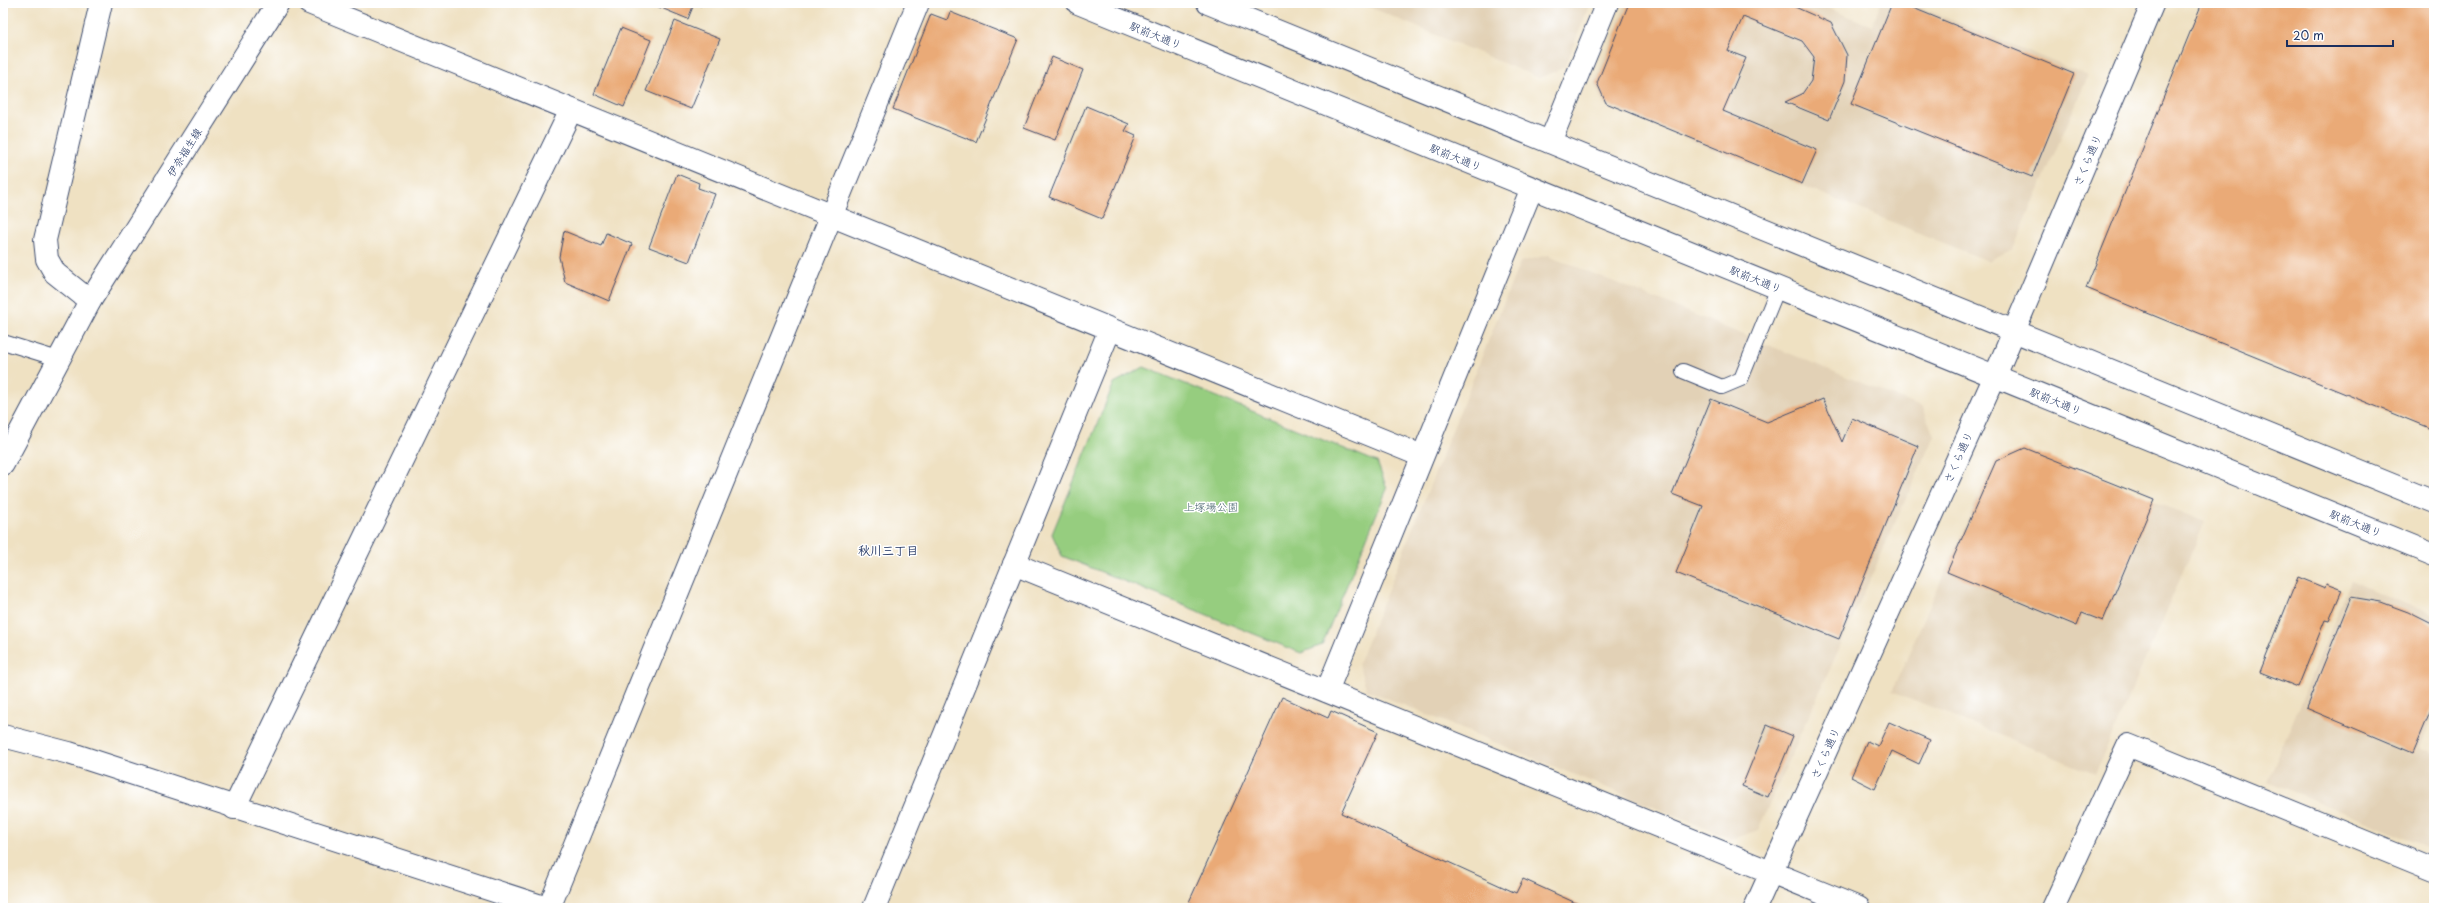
<svg xmlns="http://www.w3.org/2000/svg" width="2437" height="911" font-family="'Playpen Sans','Klee One',sans-serif">
	<style>
		.built { fill: #e2d1b6 }
		.green { fill: #96cd7f; stroke: #587e6e }
		.building { fill: #eaaa77 }
		.lines { fill: none; stroke-linecap: round; stroke-linejoin: round }
		.service-casing { stroke: #3b4a6d; stroke-width: 16 }
		.minor-casing { stroke: #3b4a6d; stroke-width: 24 }
		.tertiary-casing { stroke: #3b4a6d; stroke-width: 24 }
		.secondary-casing { stroke: #3b4a6d; stroke-width: 24 }
		.service { stroke: #fff; stroke-width: 14 }
		.minor { stroke: #fff; stroke-width: 22 }
		.tertiary { stroke: #fff; stroke-width: 22 }
		.secondary { stroke: #fff; stroke-width: 22 }
		.labels { text-anchor: middle; dominant-baseline: central; stroke-width: 3; stroke-linejoin: round; paint-order: stroke }
		.street-label { font-size: 11px; fill: #1b2f5e; stroke: #fff }
		.park-label { font-size: 11px; fill: #405e68; stroke: #fff }
		.neighbourhood-label { font-size: 12px; font-weight: bold; fill: #1b2f5e; stroke: #fff }
	</style>
	<rect width="100%" height="100%" fill="#fff"/>
	<filter id="ink" filterUnits="userSpaceOnUse"><feTurbulence type="fractalNoise" baseFrequency=".025" numOctaves="2"/><feDisplacementMap in="SourceGraphic" scale="8" xChannelSelector="R" yChannelSelector="G"/><feConvolveMatrix kernelMatrix="1 2 1 2 8 2 1 2 1" color-interpolation-filters="sRGB"/></filter>
	<filter id="wash" filterUnits="userSpaceOnUse"><feTurbulence type="fractalNoise" baseFrequency=".012" numOctaves="4" result="noise"/><feDisplacementMap in="SourceGraphic" scale="16" xChannelSelector="R" yChannelSelector="G"/><feGaussianBlur stdDeviation="0.9" result="paint"/><feColorMatrix in="noise" values="0 0 0 0 0 0 0 0 0 0 0 0 0 0 0 0 0 1.4 0 .05"/><feComposite in="paint" operator="in"/></filter>
	<g filter="url(#wash)">
		<rect width="100%" height="100%" fill="#efe1c2"/>
		<g class="built">
			<path d="M1360 3H1590L1565 67 1539 78Z"/>
			<path d="M1626 3H1816L1872 26 1881 3H1910L2088 76 2013 249 1988 261 1604 105 1594 83Z"/>
			<path d="M1548 255 1923 408 1934 436 1758 830 1732 839 1367 690 1358 664 1520 262Z"/>
			<path d="M2024 449 2205 522 2095 774 1892 691 1994 461Z"/>
			<path d="M2351 581 2434 615V712L2420 747 2434 753V850L2268 781Z"/>
		</g>
		<path class="green" d="M1144 367 1377 462 1387 489 1322 645 1301 653 1062 556 1052 534 1114 383Z"/>
		<g id="blocks">
			<g class="building">
				<path d="M649 3H702L701 6 694 4 688 19Z"/>
				<path d="M1629 3H1786L1831 23 1847 55 1845 81 1829 120 1785 102 1802 94 1811 81 1814 57 1802 41 1743 17 1728 51 1746 58 1723 111 1817 150 1802 184 1606 103 1597 83Z"/>
				<path d="M1892 3H1901L2074 74 2032 177 1851 104Z"/>
				<path d="M2202 3H2434V430L2086 288Z"/>
				<path d="M950 12 1018 39 976 142 893 109 931 14 947 20Z"/>
				<path d="M675 21 720 39 691 109 646 91Z"/>
				<path d="M621 28 651 40 624 107 594 94Z"/>
				<path d="M1052 57 1083 70 1055 140 1024 128Z"/>
				<path d="M1086 106 1129 124 1125 131 1136 136 1102 219 1049 197Z"/>
				<path d="M677 174 699 183 698 188 715 194 689 262 649 247Z"/>
				<path d="M564 231 601 246 606 233 632 244 609 301 565 282 559 257Z"/>
				<path d="M1711 399 1767 422 1823 399 1842 442 1852 418 1918 446 1839 639 1676 573 1703 506 1672 494Z"/>
				<path d="M2025 448 2154 500 2103 621 2082 613 2077 626 1947 572 1996 461Z"/>
				<path d="M2298 577 2325 588 2326 584 2342 590 2329 621 2325 620 2298 687 2260 672Z"/>
				<path d="M2351 597 2381 602 2408 612 2434 625V703L2413 753 2306 708Z"/>
				<path d="M1282 697 1328 718 1331 711 1378 732 1341 813 1516 893 1523 879 1587 908H1203L1189 902Z"/>
				<path d="M1889 722 1930 740 1919 764 1892 751 1875 789 1851 777 1867 741 1878 746Z"/>
				<path d="M1767 725 1793 736 1768 797 1742 786Z"/>
			</g>
		</g>
	</g>
	<g filter="url(#ink)">
		<use href="#blocks" fill-opacity="0" stroke="#3b4a6d" stroke-width="1"/>
		<g class="lines">
			<defs>
				<g id="service">
					<path d="M3 342 58 359"/>
					<path d="M1683 371 1722 387 1741 379 1778 288"/>
				</g>
				<g id="minor">
					<path d="M309 3 1422 456"/>
					<path d="M1550 142 1607 3"/>
					<path d="M1014 564 1859 908"/>
					<path d="M1327 691 1532 188"/>
					<path d="M3 736 69 753 547 908"/>
					<path d="M234 808 571 110"/>
					<path d="M549 908 918 3"/>
					<path d="M874 908 1110 329"/>
					<path d="M2053 908 2128 745 2434 870"/>
				</g>
				<g id="tertiary">
					<path d="M1078 3 2434 555"/>
					<path d="M1208 3 2434 502"/>
					<path d="M1755 908 1995 376 2153 3"/>
				</g>
				<g id="secondary">
					<path d="M90 301 55 273 47 259 45 240 101 3"/>
					<path d="M3 464 90 301 278 3"/>
				</g>
			</defs>
			<use href="#service" class="service-casing"/>
			<use href="#minor" class="minor-casing"/>
			<use href="#tertiary" class="tertiary-casing"/>
			<use href="#secondary" class="secondary-casing"/>
			<use href="#service" class="service"/>
			<use href="#minor" class="minor"/>
			<use href="#tertiary" class="tertiary"/>
			<use href="#secondary" class="secondary"/>
		</g>
	</g>
	<g class="labels">
		<g class="street-label">
			<text transform="translate(1156 35) rotate(22)">駅前大通り</text>
			<text transform="translate(184 152) rotate(-58)">伊奈福生線</text>
			<text transform="translate(1456 157) rotate(22)">駅前大通り</text>
			<text transform="translate(2087 160) rotate(-67)">さくら通り</text>
			<text transform="translate(1756 279) rotate(22)">駅前大通り</text>
			<text transform="translate(2056 401) rotate(22)">駅前大通り</text>
			<text transform="translate(1958 457) rotate(-66)">さくら通り</text>
			<text transform="translate(2356 523) rotate(22)">駅前大通り</text>
			<text transform="translate(1825 753) rotate(-66)">さくら通り</text>
		</g>
		<g class="park-label">
			<text x="1211" y="506">上塚場公園</text>
		</g>
		<g class="neighbourhood-label">
			<text x="888" y="550">秋川三丁目</text>
		</g>
	</g>
	<rect width="2437" height="911" fill="none" stroke="#fff" stroke-width="16"/>
	<path d="M2287 40v6h106v-6" fill="none" stroke="#1b2f5e" stroke-width="2"/>
	<text x="2293" y="40" font-size="12" fill="#1b2f5e" stroke="#ffffff" stroke-width="3" paint-order="stroke">20 m</text>
</svg>
